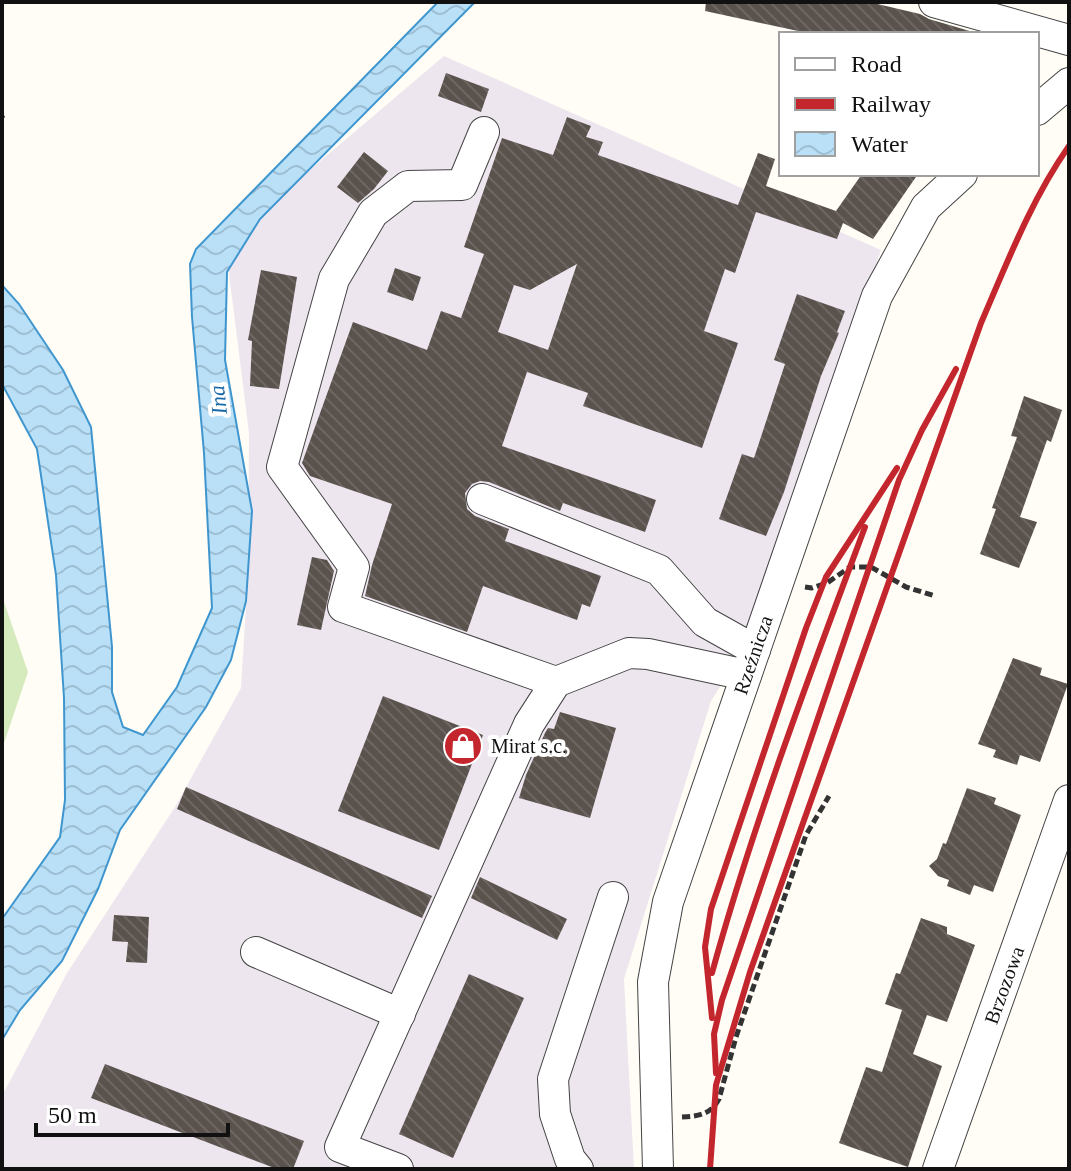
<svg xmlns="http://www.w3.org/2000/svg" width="1071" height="1171" font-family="'Times New Roman',serif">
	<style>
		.industrial { fill: #eee6ef }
		.garden { fill: #d5ebbd }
		.water { fill: url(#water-waves); stroke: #3f96cf; stroke-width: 2 }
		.building { fill: url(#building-back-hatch); fill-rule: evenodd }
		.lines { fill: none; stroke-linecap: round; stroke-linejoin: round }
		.minor-casing { stroke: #444; stroke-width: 32 }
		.path { stroke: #333; stroke-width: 5; stroke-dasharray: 8 4; stroke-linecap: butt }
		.minor { stroke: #fff; stroke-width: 30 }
		.rail { stroke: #c4262e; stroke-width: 6 }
		.labels { text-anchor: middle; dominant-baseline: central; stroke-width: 8; stroke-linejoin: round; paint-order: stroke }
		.street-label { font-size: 20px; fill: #111; stroke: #fff }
		.poi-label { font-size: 20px; fill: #111; stroke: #fff; text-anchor: start }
		.water-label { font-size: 22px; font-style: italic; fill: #1768a6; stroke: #fff }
	</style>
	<defs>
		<pattern id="water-waves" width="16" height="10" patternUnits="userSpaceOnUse" patternTransform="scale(2)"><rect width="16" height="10" fill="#b9e0f7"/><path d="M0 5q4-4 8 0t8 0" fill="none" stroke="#9ebfd3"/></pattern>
		<pattern id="building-back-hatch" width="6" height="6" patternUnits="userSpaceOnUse" patternTransform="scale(2)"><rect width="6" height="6" fill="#5a524d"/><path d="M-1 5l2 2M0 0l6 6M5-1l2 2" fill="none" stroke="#6d6662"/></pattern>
	</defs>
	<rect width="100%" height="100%" fill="#fffdf5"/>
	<path class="industrial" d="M444 56 881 250 739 657 711 701 624 979 634 1169H2V1096L67 973 175 807 241 688 248 573 249 433 225 242Z"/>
	<path class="garden" d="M2 596 28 672 2 749Z"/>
	<path class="water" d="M438 2H475L260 219 227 272 225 360 252 511 246 601 231 660 206 707 120 830 98 889 62 961 20 1010 2 1040V919L60 837 65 800 64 698 56 575 37 449 2 384V285L19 304 63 370 91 427 112 647V692L123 727 143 735 177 687 212 608 204 453 192 317 190 264 196 249Z"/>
	<g class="building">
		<path d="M706 2H869L920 14 929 19 973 32V34H812L705 11Z"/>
		<path d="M446 73 489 89 481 112 438 96Z"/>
		<path d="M567 117 591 126 586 137 603 142 598 155 738 205 758 153 775 159 766 186 836 211 862 174H918L873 239 843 223 837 239 756 212 735 273 725 269 704 331 738 343 702 448 583 406 588 393 527 372 502 446 656 500 645 532 563 503 560 511 489 482 480 481 472 484 465 493 467 509 475 516 509 529 505 541 601 576 590 607 582 604 577 620 483 586 467 632 365 596 372 565 392 504 310 476 302 463 353 322 427 350 441 311 461 318 484 254 464 247 502 138 553 155ZM577 264 548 350 498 332 514 285 530 290Z"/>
		<path d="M364 152 388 171 374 189 358 203 337 187Z"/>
		<path d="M395 268 421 277 413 301 387 292Z"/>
		<path d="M261 270 297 277 279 389 250 386 252 341 248 340Z"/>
		<path d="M797 294 845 311 837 332 839 333 821 376 784 492 766 536 719 519 742 454 754 458 785 364 774 360Z"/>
		<path d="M1024 396 1062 410 1051 442 1047 440 1020 517 1037 522 1019 568 980 554 996 509 992 508 1017 437 1011 436Z"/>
		<path d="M312 557 327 560 334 571 321 630 297 625Z"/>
		<path d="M1013 658 1042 668 1040 675 1068 684 1040 762 1020 755 1017 765 993 757 996 750 978 744Z"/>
		<path d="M383 696 483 735 439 850 338 811Z"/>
		<path d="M560 712 616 728 590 818 519 798 526 775 545 733 548 728 554 729Z"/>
		<path d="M186 787 432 896 422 918 177 809Z"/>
		<path d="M967 788 996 798 994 804 1021 815 993 892 974 885 970 895 947 886 949 880 938 876 929 866 937 859 943 843 946 844Z"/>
		<path d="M480 877 567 919 557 940 471 898Z"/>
		<path d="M114 915 149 917 147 963 126 962 128 942 112 941Z"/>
		<path d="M921 918 947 927V934L975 945 947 1022 927 1015 913 1054 942 1066 908 1167 839 1143 866 1067 882 1072 902 1010 885 1004 896 973 900 974Z"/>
		<path d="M469 974 524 998 453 1158 399 1134Z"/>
		<path d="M105 1064 304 1141 293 1169H277L91 1098Z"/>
	</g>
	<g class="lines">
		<defs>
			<g id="minor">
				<path d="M934 2 1069 40"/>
				<path d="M1037 110 1069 83"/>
				<path d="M484 132 462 185 408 186 373 213 334 279 282 467 354 567 343 607 556 682"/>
				<path d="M482 499 659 570 705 622 755 650"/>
				<path d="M256 952 400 1014"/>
				<path d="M398 1169 340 1147 529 724 556 682 629 653 648 654 746 675"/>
				<path d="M578 1169 570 1159 555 1114 553 1079 613 897"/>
				<path d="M658 1169 653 982 668 902 877 296 926 207 962 174"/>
				<path d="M938 1169 1069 800"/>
			</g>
		</defs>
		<use href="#minor" class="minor-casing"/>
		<g class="path">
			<path d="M2 116 4 115"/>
			<path d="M805 587 812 588 827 583 850 567H871L906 587 935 596"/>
			<path d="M682 1117C699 1116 710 1115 719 1099L736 1037 806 835 829 796"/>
		</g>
		<use href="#minor" class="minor"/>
		<g class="rail">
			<path d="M712 973C754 821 810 674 865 527"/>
			<path d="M712 1018 705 947 711 909 806 628 826 577 897 468"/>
			<path d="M716 1073 714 1034 722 1000 899 480 922 430 956 369"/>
			<path d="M710 1169 716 1085 750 972 981 323C1007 263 1031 200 1069 146"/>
		</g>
	</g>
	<defs>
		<symbol id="shop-disc" viewBox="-11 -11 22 22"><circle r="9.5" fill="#c4262e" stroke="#fff"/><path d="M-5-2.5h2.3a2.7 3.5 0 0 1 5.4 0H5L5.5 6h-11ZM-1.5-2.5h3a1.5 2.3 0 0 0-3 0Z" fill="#fff"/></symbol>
	</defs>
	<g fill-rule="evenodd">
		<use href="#shop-disc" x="441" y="724" width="44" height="44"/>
	</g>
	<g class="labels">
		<g class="street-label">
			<text transform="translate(753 655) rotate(-71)">Rzeźnicza</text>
			<text transform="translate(1004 985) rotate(-70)">Brzozowa</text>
		</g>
		<g class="poi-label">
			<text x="491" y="746">Mirat s.c.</text>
		</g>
		<g class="water-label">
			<text transform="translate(218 400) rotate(-96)">Ina</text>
		</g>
	</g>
	<rect width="1071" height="1171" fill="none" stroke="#111111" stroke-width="8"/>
	<rect x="779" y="32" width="260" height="144" fill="#ffffff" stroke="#a0a0a0" stroke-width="2"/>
	<rect x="795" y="58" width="40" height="12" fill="#ffffff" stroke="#a0a0a0" stroke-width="2"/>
	<text x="851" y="72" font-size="24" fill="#111111">Road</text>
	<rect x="795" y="98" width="40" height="12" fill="#c4262e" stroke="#a0a0a0" stroke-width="2"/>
	<text x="851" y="112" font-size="24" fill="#111111">Railway</text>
	<rect x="795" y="132" width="40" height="24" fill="url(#water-waves)" stroke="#a0a0a0" stroke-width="2"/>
	<text x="851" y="152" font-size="24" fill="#111111">Water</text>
	<path d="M36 1123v12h192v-12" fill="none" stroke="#111111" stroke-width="4"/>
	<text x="48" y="1123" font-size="24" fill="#111111" stroke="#ffffff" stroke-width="6" paint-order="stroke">50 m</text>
</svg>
